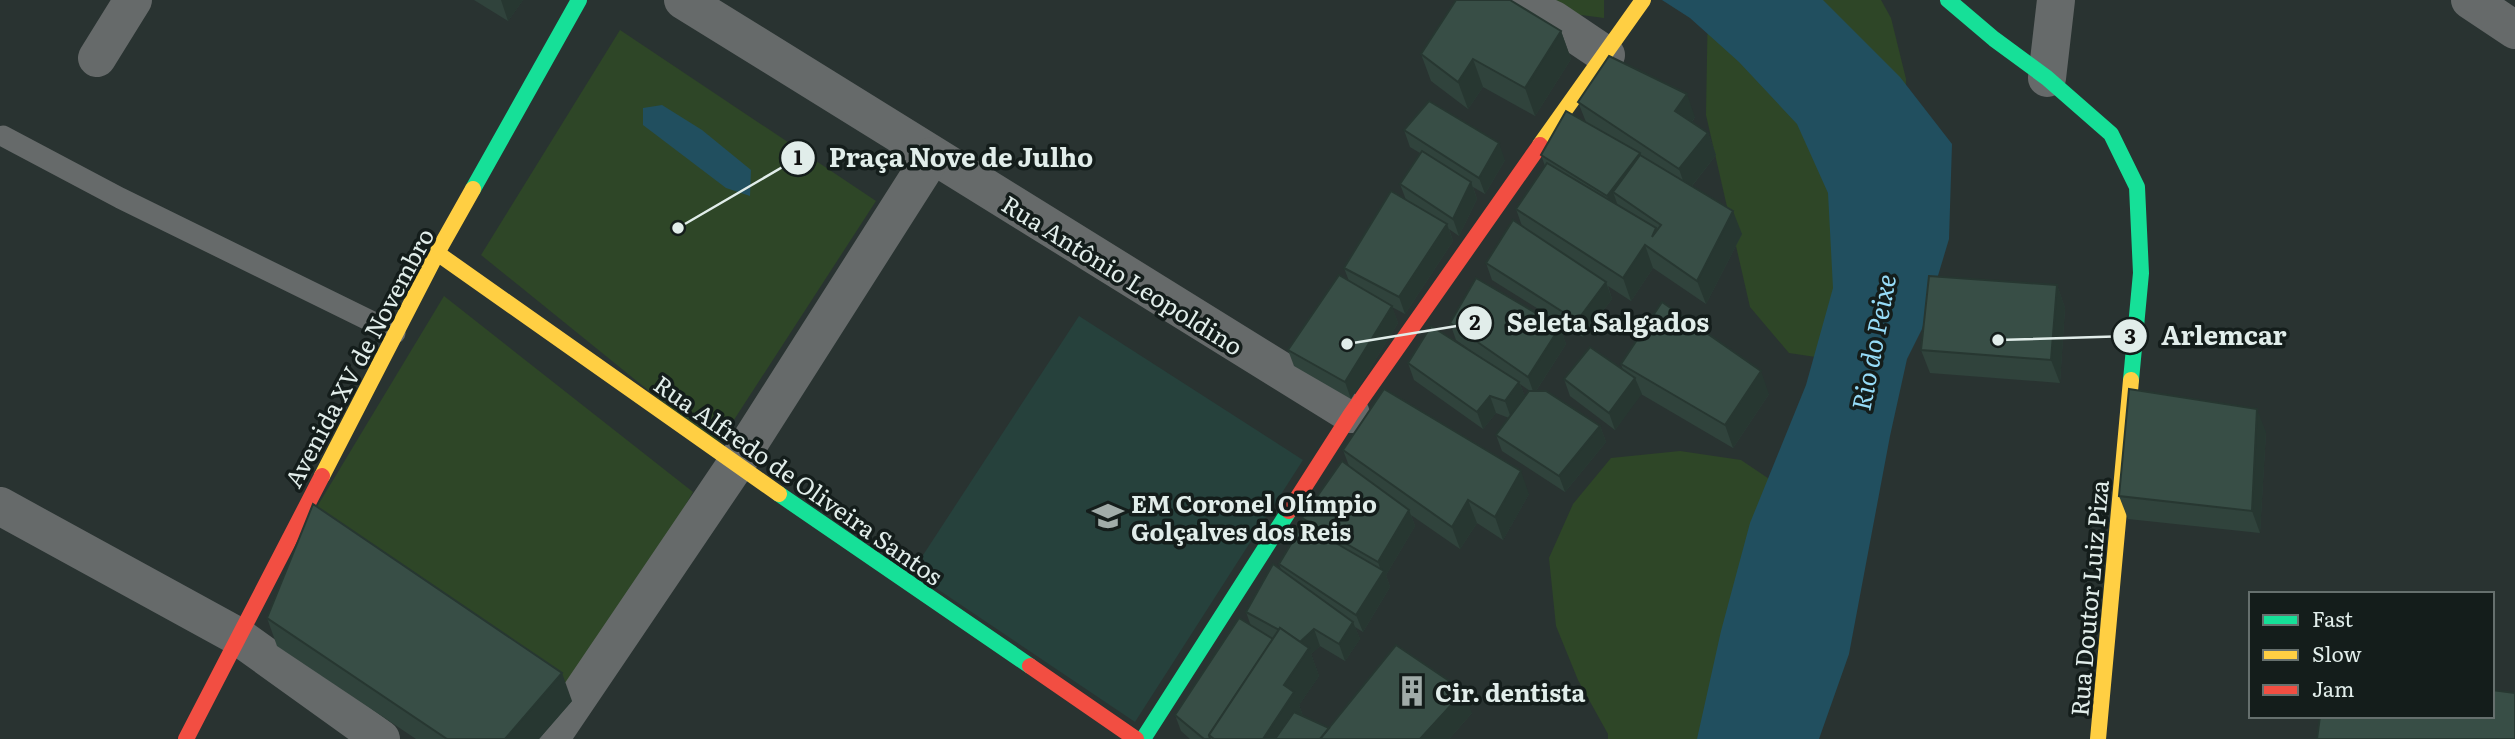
<svg xmlns="http://www.w3.org/2000/svg" width="2515" height="739" font-family="Literata,serif">
	<style>
		.built { fill: #26413c }
		.green { fill: #2e4627 }
		.water { fill: #214f5f }
		.lines { fill: none; stroke-linecap: round; stroke-linejoin: round }
		.lane { stroke: #666a6a; stroke-width: 21 }
		.street { stroke: #666a6a; stroke-width: 38 }
		.fast { stroke: #16e098; stroke-width: 16 }
		.slow { stroke: #ffcf43; stroke-width: 16 }
		.jam { stroke: #f24e42; stroke-width: 16 }
		.wall { fill: #30433c; fill-rule: evenodd }
		.shaded-wall { fill: #273731 }
		.building { fill: #384e46; stroke: #273731; stroke-width: 2 }
		.labels { text-anchor: middle; dominant-baseline: central; stroke-width: 7; stroke-linejoin: round; paint-order: stroke }
		.street-label { font-size: 24px; fill: #e1edea; stroke: #141d1b }
		.poi-label { font-size: 24px; font-weight: bold; fill: #e1edea; stroke: #141d1b; text-anchor: start }
		.water-label { font-size: 26px; font-style: italic; fill: #96dbf7; stroke: #141d1b }
		.leader { fill: none; stroke: #e1edea; stroke-width: 2.5 }
		.callout-dot { fill: #e1edea; stroke: #141d1b; stroke-width: 2.5 }
		.mark-label { font-size: 21px; text-anchor: middle; font-weight: bold; fill: #111 }
		.callout-label { font-size: 26px; text-anchor: middle; font-weight: bold; fill: #e1edea; stroke: #141d1b; stroke-width: 7; stroke-linejoin: round; paint-order: stroke }
	</style>
	<rect width="100%" height="100%" fill="#293331"/>
	<path class="built" d="M1079 316 1303 460 1135 722 912 572Z"/>
	<g class="green">
		<path d="M1505 0H1604V18L1543 10Z"/>
		<path d="M1708 0H1881L1891 18 1906 79 1904 262 1849 362 1789 353 1750 307 1706 115Z"/>
		<path d="M620 30 876 201 717 446 481 255Z"/>
		<path d="M444 296 693 492 572 701 312 515Z"/>
		<path d="M1680 451 1741 460 1787 491 1758 739H1608V734L1578 680 1556 626 1549 558 1573 504 1611 458Z"/>
	</g>
	<g class="water">
		<path d="M1662 0H1823L1900 77 1952 144 1949 239 1922 329 1907 359 1890 436 1849 654 1819 739H1697L1721 631 1750 523 1806 385 1833 288 1828 193 1797 124 1739 62 1690 18Z"/>
		<path d="M662 105 702 130 751 170 750 196 726 188 643 125V108Z"/>
	</g>
	<g class="lines">
		<path class="lane" d="M3 136 120 198 395 333"/>
		<g class="street">
			<path d="M683 0 1351 414"/>
			<path d="M1511 0 1554 20 1606 55"/>
			<path d="M2470 0 2515 30"/>
			<path d="M97 58 133 0"/>
			<path d="M2047 78 2056 0"/>
			<path d="M0 506 239 637 381 739"/>
			<path d="M550 739 736 464 932 156"/>
		</g>
		<g class="fast">
			<path d="M1948 0 1994 39 2047 78 2111 134 2137 187 2141 273 2131 380"/>
			<path d="M473 189 579 0"/>
			<path d="M779 494 1030 666"/>
			<path d="M1143 739 1289 511"/>
		</g>
		<g class="slow">
			<path d="M1540 145 1643 0"/>
			<path d="M437 253 779 494"/>
			<path d="M322 476 437 253 473 189"/>
			<path d="M2098 739 2131 380"/>
		</g>
		<g class="jam">
			<path d="M1289 511 1351 414 1540 145"/>
			<path d="M1030 666 1136 739"/>
			<path d="M186 739 322 476"/>
		</g>
	</g>
	<g class="wall">
		<path d="M474 0H523L508 21Z"/>
		<path d="M1561 31 1571 59 1535 116 1483 87 1468 109 1431 81 1421 54Z"/>
		<path d="M1578 102 1695 117 1692 122 1708 133 1716 155 1692 186 1742 234 1706 304 1653 268 1631 301 1608 286 1612 299 1583 337 1492 280 1486 263 1522 226 1516 209 1545 166 1541 155 1586 122Z"/>
		<path d="M1404 130 1505 160 1485 194 1473 187 1477 199 1459 236 1449 229 1453 241 1405 314 1392 307 1398 323 1351 399 1294 366 1288 350 1349 281 1344 268 1406 200 1400 184 1420 153 1410 147Z"/>
		<path d="M2057 285 2065 308 2060 383 1930 373 1921 350Z"/>
		<path d="M1450 323 1560 327 1566 344 1536 391 1600 426 1606 442 1565 492 1502 451 1496 435 1509 418 1496 413 1483 429 1414 380 1408 363 1493 366 1456 340ZM1520 384 1530 391 1525 397Z"/>
		<path d="M1621 364 1769 394 1733 448 1641 394 1615 430 1570 396 1564 379 1623 370Z"/>
		<path d="M2266 432 2260 533 2128 519 2119 496Z"/>
		<path d="M1343 450 1529 494 1503 540 1477 523 1460 549 1411 515 1415 526 1386 575 1390 587 1363 632 1355 627 1360 639 1345 661 1320 646 1311 654 1319 676 1299 705 1303 716 1329 728 1472 713 1449 739H1190L1181 731 1175 715 1251 626 1246 612 1281 569 1279 564 1305 525 1302 518 1349 466Z"/>
		<path d="M267 618 572 701 539 739H416L277 646Z"/>
	</g>
	<g class="shaded-wall">
		<path d="M501 0H523L508 21Z"/>
		<path d="M1561 31 1571 59 1535 116 1525 88Z"/>
		<path d="M1473 59 1483 87 1468 109 1458 82Z"/>
		<path d="M1687 94 1695 117 1683 134 1675 111Z"/>
		<path d="M1708 133 1716 155 1687 192 1679 169Z"/>
		<path d="M1499 143 1505 160 1485 194 1479 178Z"/>
		<path d="M1640 153 1646 170 1613 192 1618 206 1613 213 1607 196Z"/>
		<path d="M1471 182 1477 199 1459 236 1453 219Z"/>
		<path d="M1733 211 1742 234 1706 304 1697 281Z"/>
		<path d="M1447 224 1453 241 1405 314 1399 297Z"/>
		<path d="M1645 245 1653 268 1631 301 1623 278Z"/>
		<path d="M1606 282 1612 299 1583 337 1577 321Z"/>
		<path d="M2057 285 2065 308 2060 383 2051 360Z"/>
		<path d="M1392 306 1398 323 1351 399 1345 382Z"/>
		<path d="M1560 327 1566 344 1534 394 1528 377Z"/>
		<path d="M1761 371 1769 394 1733 448 1725 425Z"/>
		<path d="M1635 378 1642 394 1615 430 1609 413Z"/>
		<path d="M1519 382 1526 399 1511 418 1505 401Z"/>
		<path d="M1490 396 1496 413 1483 429 1477 412Z"/>
		<path d="M2257 409 2266 432 2260 533 2252 511Z"/>
		<path d="M1600 426 1606 442 1565 492 1559 476Z"/>
		<path d="M1521 471 1529 494 1503 540 1495 517Z"/>
		<path d="M1468 500 1477 523 1460 549 1452 527Z"/>
		<path d="M1409 510 1415 526 1386 575 1390 587 1363 632 1356 615 1382 574 1378 562Z"/>
		<path d="M1353 622 1360 639 1345 661 1339 644Z"/>
		<path d="M1314 629 1320 646 1311 654 1319 676 1299 705 1304 719 1291 739H1263L1284 685 1300 642Z"/>
		<path d="M562 673 572 701 539 739H505Z"/>
		<path d="M1464 691 1472 713 1449 739H1420Z"/>
	</g>
	<g class="building">
		<path d="M1456 0H1510L1561 31 1525 88 1473 59 1458 82 1421 54Z"/>
		<path d="M1609 56 1687 94 1675 111 1708 133 1679 169 1578 102Z"/>
		<path d="M1429 101 1499 143 1479 178 1404 130Z"/>
		<path d="M1566 111 1640 153 1607 196 1541 155Z"/>
		<path d="M1422 151 1471 182 1453 219 1400 184Z"/>
		<path d="M1640 155 1733 211 1697 281 1645 245 1623 278 1516 209 1547 163 1656 228 1652 237 1661 225 1613 192Z"/>
		<path d="M1391 191 1447 224 1399 297 1344 268Z"/>
		<path d="M1513 220 1606 282 1577 321 1486 263Z"/>
		<path d="M1339 275 1392 306 1345 382 1288 350Z"/>
		<path d="M1929 276 2057 285 2051 360 1921 350Z"/>
		<path d="M1476 278 1560 327 1528 377 1450 323Z"/>
		<path d="M1662 302 1761 371 1725 425 1621 364Z"/>
		<path d="M1431 326 1519 382 1505 401 1490 396 1477 412 1408 363Z"/>
		<path d="M1590 347 1635 378 1609 413 1564 379Z"/>
		<path d="M1384 389 1521 471 1495 517 1468 500 1452 527 1343 450Z"/>
		<path d="M2129 389 2257 409 2252 511 2119 496Z"/>
		<path d="M1529 391H1546L1600 426 1559 476 1496 435Z"/>
		<path d="M1342 461 1409 510 1378 562 1302 518Z"/>
		<path d="M313 504 562 673 505 739H447L267 618Z"/>
		<path d="M1303 524 1384 571 1356 615 1279 564Z"/>
		<path d="M1273 564 1353 622 1339 644 1314 629 1300 642 1280 628 1279 630 1246 612Z"/>
		<path d="M1239 618 1273 639 1209 735 1210 739H1204L1175 715Z"/>
		<path d="M1280 628 1309 648 1284 685 1294 692 1263 739H1214L1209 735Z"/>
		<path d="M1396 645 1464 691 1420 739H1320Z"/>
		<path d="M2492 690 2515 693V739H2317L2320 716H2492Z"/>
		<path d="M1294 712 1329 728 1320 739H1275Z"/>
	</g>
	<defs>
		<symbol id="school-bare" viewBox="-9 -9 18 18"><path d="M0-5L7-2L0 1L-7-2ZM-4 1L0 2.5L4 1V4Q0 6-4 4Z" fill="#a1aca9" stroke="#141d1b" stroke-width="2.5" paint-order="stroke"/></symbol>
		<symbol id="building-bare" viewBox="-9 -9 18 18"><path d="M-4-6H4V6H1V3H-1V6H-4ZM-2.5-4.3h1.7v1.8h-1.7ZM.8-4.3h1.7v1.8H.8ZM-2.5-1h1.7V.8h-1.7ZM.8-1h1.7V.8H.8Z" fill="#a1aca9" stroke="#141d1b" stroke-width="2.5" paint-order="stroke"/></symbol>
	</defs>
	<g fill-rule="evenodd">
		<use href="#school-bare" x="1086" y="494" width="44" height="44"/>
		<use href="#building-bare" x="1390" y="669" width="44" height="44"/>
	</g>
	<g class="labels">
		<g class="street-label">
			<text transform="translate(1123 274) rotate(32)">Rua Antônio Leopoldino</text>
			<text transform="translate(358 357) rotate(-62)">Avenida XV de Novembro</text>
			<text transform="translate(799 479) rotate(35)">Rua Alfredo de Oliveira Santos</text>
			<text transform="translate(2088 598) rotate(-85)">Rua Doutor Luiz Piza</text>
		</g>
		<g class="poi-label">
			<text x="1131" y="502">EM Coronel Olímpio<tspan x="1131" dy="28">Golçalves dos Reis</tspan></text>
			<text x="1435" y="691">Cir. dentista</text>
		</g>
		<g class="water-label">
			<text transform="translate(1872 342) rotate(-79)">Rio do Peixe</text>
		</g>
	</g>
	<path class="leader" d="M678 228L798 158M1347 344L1475 323M1998 340L2130 336"/>
	<g class="callout-dot">
		<circle cx="678" cy="228" r="7"/>
		<circle cx="1347" cy="344" r="7"/>
		<circle cx="1998" cy="340" r="7"/>
		<circle cx="798" cy="158" r="18"/>
		<circle cx="1475" cy="323" r="18"/>
		<circle cx="2130" cy="336" r="18"/>
	</g>
	<g class="mark-label">
		<text x="798" y="165">1</text>
		<text x="1475" y="330">2</text>
		<text x="2130" y="344">3</text>
	</g>
	<g class="callout-label">
		<text x="961" y="167">Praça Nove de Julho</text>
		<text x="1608" y="332">Seleta Salgados</text>
		<text x="2224" y="345">Arlemcar</text>
	</g>
	<rect x="2249" y="592" width="245" height="126" fill="#141d1b" stroke="#66706e" stroke-width="2"/>
	<rect x="2263" y="615" width="35" height="10" fill="#16e098" stroke="#66706e" stroke-width="2"/>
	<text x="2312" y="627" font-size="21" fill="#e1edea">Fast</text>
	<rect x="2263" y="650" width="35" height="10" fill="#ffcf43" stroke="#66706e" stroke-width="2"/>
	<text x="2312" y="662" font-size="21" fill="#e1edea">Slow</text>
	<rect x="2263" y="685" width="35" height="10" fill="#f24e42" stroke="#66706e" stroke-width="2"/>
	<text x="2312" y="697" font-size="21" fill="#e1edea">Jam</text>
</svg>
